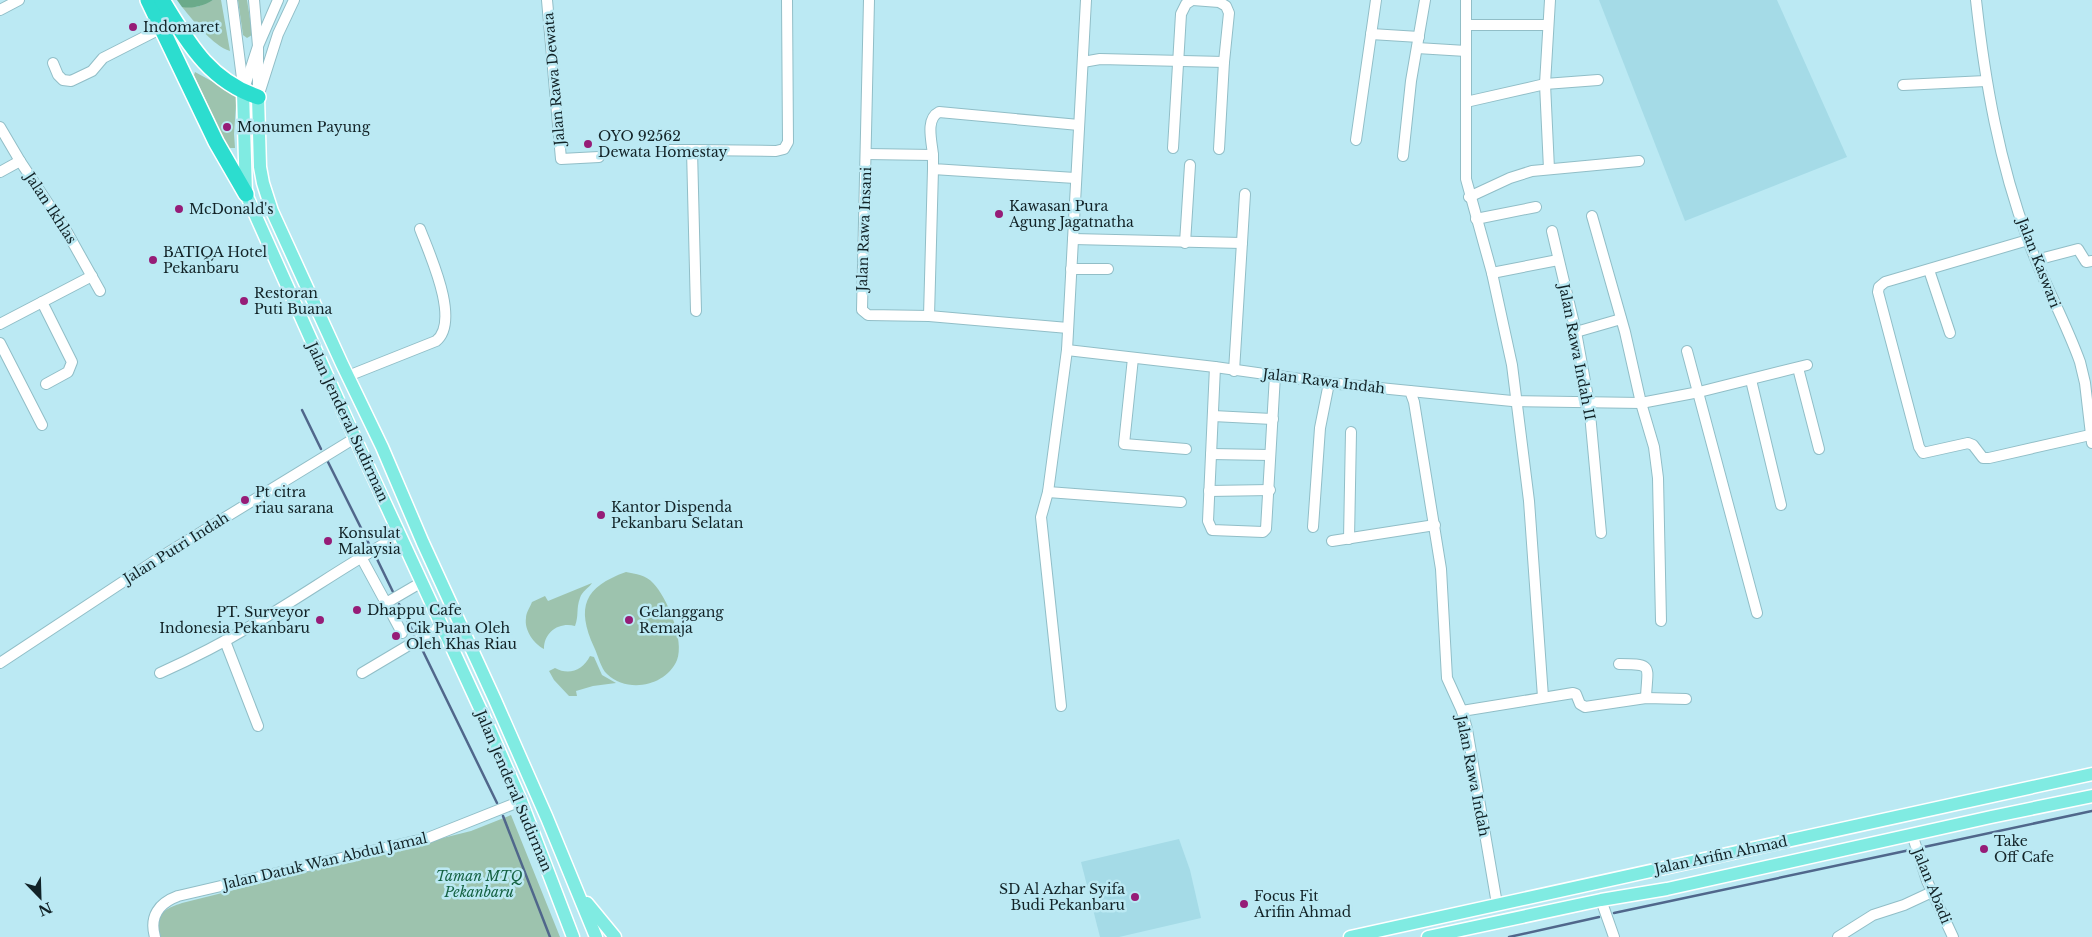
<svg xmlns="http://www.w3.org/2000/svg" width="2092" height="937" font-family="'Libre Baskerville',serif">
	<style>
		.built { fill: #a5dbe7 }
		.green { fill: #9dc3ae }
		.forest { fill: #6baa8a }
		.lines { fill: none; stroke-linecap: round; stroke-linejoin: round }
		.stream { stroke: #50678b; stroke-width: 2.5 }
		.minor-casing { stroke: #91bec7; stroke-width: 12 }
		.major-casing { stroke: #fff; stroke-width: 15 }
		.highway-casing { stroke: #fff; stroke-width: 18 }
		.minor { stroke: #fff; stroke-width: 10 }
		.major { stroke: #80ebe2; stroke-width: 12 }
		.highway { stroke: #2cddcf; stroke-width: 15 }
		.poi-dot { fill: #961c77; stroke: #bbe9f3; stroke-width: 2 }
		.labels { text-anchor: middle; dominant-baseline: central; stroke-width: 5; stroke-linejoin: round; paint-order: stroke }
		.poi-label { font-size: 14px; fill: #122327; stroke: #bbe9f3; text-anchor: start }
		.street-label { font-size: 14px; fill: #122327; stroke: #bbe9f3 }
		.park-label { font-size: 14px; font-style: italic; fill: #166243; stroke: #bbe9f3 }
	</style>
	<rect width="100%" height="100%" fill="#bbe9f3"/>
	<g class="built">
		<path d="M1599 0H1777L1847 157 1685 221Z"/>
		<path d="M1179 839 1190 870 1201 918 1119 937H1100L1081 862Z"/>
	</g>
	<g class="green">
		<path d="M213 0H221L230 51C213 46 193 20 182 7H197Z"/>
		<path d="M238 0H247L252 31V35L247 38 243 35Z"/>
		<path d="M195 72 217 84 237 91 234 134 235 148H228L194 75Z"/>
		<path d="M626 572C636 574 646 575 653 583 667 597 685 641 677 660 666 686 628 694 607 674 601 669 598 655 594 647 576 607 584 587 626 572Z"/>
		<path d="M592 583C589 588 582 591 580 598 576 608 579 616 575 626 559 622 544 632 544 649 534 644 524 630 526 618 526 613 530 607 532 602L545 596 548 601Z"/>
		<path d="M590 656 594 657 602 675 616 683 593 686 576 691 577 696H569L554 680 549 671 555 668C569 676 583 670 590 656Z"/>
		<path d="M511 815 560 937H159C151 916 164 909 182 903L471 831Z"/>
	</g>
	<path class="forest" d="M177 0H213C203 6 193 9 182 7Z"/>
	<g class="lines">
		<g class="stream">
			<path d="M302 410 321 449"/>
			<path d="M328 462 369 544"/>
			<path d="M376 557 394 594"/>
			<path d="M399 604 416 638"/>
			<path d="M419 643 497 803"/>
			<path d="M503 816 550 937"/>
			<path d="M1924 847 2092 811"/>
			<path d="M1614 913 1910 850"/>
			<path d="M1509 937 1599 917"/>
		</g>
		<defs>
			<g id="minor">
				<path d="M232 0 243 86"/>
				<path d="M254 0 258 46V86"/>
				<path d="M547 0 561 159 599 157"/>
				<path d="M869 0 862 310 868 315 929 316 1068 328"/>
				<path d="M1193 0 1219 2 1226 6 1229 13 1224 62 1219 149"/>
				<path d="M1466 0V179L1492 273 1512 365 1529 501 1543 697"/>
				<path d="M1976 0C1985 82 1999 162 2028 240 2043 282 2065 320 2080 362L2085 383 2092 443"/>
				<path d="M0 10 19 0"/>
				<path d="M1466 25H1548"/>
				<path d="M1371 34 1419 37"/>
				<path d="M1417 48 1466 51"/>
				<path d="M1083 62 1100 59 1224 62"/>
				<path d="M53 63 58 75 63 80 71 81 92 71 103 58 162 28"/>
				<path d="M1903 85 1986 81"/>
				<path d="M243 92 258 46 278 0"/>
				<path d="M258 97 278 34 294 0"/>
				<path d="M1466 102 1545 84 1598 80"/>
				<path d="M0 127 20 161 67 232 100 291"/>
				<path d="M1356 140 1376 0"/>
				<path d="M1173 148 1181 14 1186 4 1192 0"/>
				<path d="M664 150H692"/>
				<path d="M866 154 933 155V169L1075 178"/>
				<path d="M933 155C932 142 925 119 939 112L1079 125"/>
				<path d="M1403 156 1411 81 1425 0"/>
				<path d="M1549 169 1545 84 1550 0"/>
				<path d="M0 172 20 161"/>
				<path d="M1469 197 1510 178 1532 171 1639 161"/>
				<path d="M1592 216 1625 332 1641 403 1654 447 1658 478 1661 621"/>
				<path d="M1476 219 1536 207"/>
				<path d="M1552 231 1576 332 1589 403 1601 533"/>
				<path d="M1073 239 1242 243"/>
				<path d="M2028 240 1885 282 1879 287 1878 292 1919 447 1923 453 1968 443 1973 445 1983 458H1989L2090 435"/>
				<path d="M1185 243 1190 165"/>
				<path d="M2036 260 2078 249 2086 262 2092 261"/>
				<path d="M1071 269H1108"/>
				<path d="M1929 270 1950 333"/>
				<path d="M1492 273 1558 260"/>
				<path d="M42 302 72 362 68 372 46 384"/>
				<path d="M696 311 692 150 776 151 784 149 788 142 787 0"/>
				<path d="M929 316 933 169"/>
				<path d="M0 324 92 276"/>
				<path d="M1576 332 1621 319"/>
				<path d="M0 343 42 425"/>
				<path d="M1067 350 1215 367 1329 383 1410 391 1414 402 1441 569 1447 678 1462 711 1467 729 1497 904"/>
				<path d="M1687 351 1757 613"/>
				<path d="M1133 358 1124 444 1186 449"/>
				<path d="M1215 367 1208 521 1212 530 1263 532 1266 529 1275 375"/>
				<path d="M1798 368 1819 449"/>
				<path d="M1234 371 1245 194"/>
				<path d="M348 376 436 341C461 321 429 253 420 229"/>
				<path d="M1751 380 1781 505"/>
				<path d="M1410 391 1512 401 1641 403 1699 392 1807 365"/>
				<path d="M1213 416 1273 419"/>
				<path d="M1211 454 1270 455"/>
				<path d="M1209 491 1270 490"/>
				<path d="M1048 492 1181 502"/>
				<path d="M1313 527 1320 428 1329 383"/>
				<path d="M1349 539 1351 432"/>
				<path d="M1332 541 1435 525"/>
				<path d="M361 557 386 603 422 582"/>
				<path d="M386 603 402 633"/>
				<path d="M225 641 258 726"/>
				<path d="M0 663 159 558 355 438"/>
				<path d="M1619 664C1655 664 1647 666 1646 698"/>
				<path d="M160 673C191 659 221 644 249 627 300 598 348 563 400 535"/>
				<path d="M362 673 441 626"/>
				<path d="M1061 706 1041 517 1048 492 1067 350 1086 0"/>
				<path d="M1462 711 1573 693 1576 694 1580 704 1585 707 1646 698 1686 699"/>
				<path d="M1912 834 1927 881 1953 937"/>
				<path d="M1601 900 1614 937"/>
				<path d="M155 937C149 916 159 903 178 896L428 838 521 801"/>
				<path d="M1838 937 1873 915 1904 905 1932 892"/>
			</g>
			<g id="major">
				<path d="M243 92 246 194 355 438 490 730 521 801 573 937"/>
				<path d="M258 97 260 167 263 183 272 211 342 364 382 447 423 543 495 700 547 818 596 937"/>
				<path d="M587 903 615 937"/>
				<path d="M1350 937 2092 774"/>
				<path d="M1428 937 1601 900 1667 889 1991 817 2092 796"/>
			</g>
			<g id="highway">
				<path d="M148 0 216 142 246 194"/>
				<path d="M162 0C188 42 208 80 258 97"/>
			</g>
		</defs>
		<use href="#minor" class="minor-casing"/>
		<use href="#major" class="major-casing"/>
		<use href="#highway" class="highway-casing"/>
		<use href="#minor" class="minor"/>
		<use href="#major" class="major"/>
		<use href="#highway" class="highway"/>
	</g>
	<g class="poi-dot">
		<circle cx="133" cy="27" r="5"/>
		<circle cx="227" cy="127" r="5"/>
		<circle cx="588" cy="144" r="5"/>
		<circle cx="179" cy="209" r="5"/>
		<circle cx="999" cy="214" r="5"/>
		<circle cx="153" cy="260" r="5"/>
		<circle cx="244" cy="301" r="5"/>
		<circle cx="245" cy="500" r="5"/>
		<circle cx="601" cy="515" r="5"/>
		<circle cx="328" cy="541" r="5"/>
		<circle cx="357" cy="610" r="5"/>
		<circle cx="320" cy="620" r="5"/>
		<circle cx="629" cy="620" r="5"/>
		<circle cx="396" cy="636" r="5"/>
		<circle cx="1984" cy="849" r="5"/>
		<circle cx="1135" cy="897" r="5"/>
		<circle cx="1244" cy="904" r="5"/>
	</g>
	<g class="labels">
		<g class="poi-label">
			<text x="143" y="27">Indomaret</text>
			<text x="237" y="127">Monumen Payung</text>
			<text x="598" y="136">OYO 92562<tspan x="598" dy="16">Dewata Homestay</tspan></text>
			<text x="1009" y="206">Kawasan Pura<tspan x="1009" dy="16">Agung Jagatnatha</tspan></text>
			<text x="189" y="209">McDonald's</text>
			<text x="163" y="252">BATIQA Hotel<tspan x="163" dy="16">Pekanbaru</tspan></text>
			<text x="254" y="293">Restoran<tspan x="254" dy="16">Puti Buana</tspan></text>
			<text x="255" y="492">Pt citra<tspan x="255" dy="16">riau sarana</tspan></text>
			<text x="611" y="507">Kantor Dispenda<tspan x="611" dy="16">Pekanbaru Selatan</tspan></text>
			<text x="338" y="533">Konsulat<tspan x="338" dy="16">Malaysia</tspan></text>
			<text x="367" y="610">Dhappu Cafe</text>
			<text x="310" y="612" text-anchor="end">PT. Surveyor<tspan x="310" dy="16">Indonesia Pekanbaru</tspan></text>
			<text x="639" y="612">Gelanggang<tspan x="639" dy="16">Remaja</tspan></text>
			<text x="406" y="628">Cik Puan Oleh<tspan x="406" dy="16">Oleh Khas Riau</tspan></text>
			<text x="1994" y="841">Take<tspan x="1994" dy="16">Off Cafe</tspan></text>
			<text x="1125" y="889" text-anchor="end">SD Al Azhar Syifa<tspan x="1125" dy="16">Budi Pekanbaru</tspan></text>
			<text x="1254" y="896">Focus Fit<tspan x="1254" dy="16">Arifin Ahmad</tspan></text>
		</g>
		<g class="street-label">
			<text transform="translate(554 79) rotate(-95)">Jalan Rawa Dewata</text>
			<text transform="translate(51 208) rotate(57)">Jalan Ikhlas</text>
			<text transform="translate(864 229) rotate(-88)">Jalan Rawa Insani</text>
			<text transform="translate(2039 263) rotate(69)">Jalan Kaswari</text>
			<text transform="translate(1577 352) rotate(79)">Jalan Rawa Indah II</text>
			<text transform="translate(1324 381) rotate(7)">Jalan Rawa Indah</text>
			<text transform="translate(348 422) rotate(65)">Jalan Jenderal Sudirman</text>
			<text transform="translate(176 548) rotate(-32)">Jalan Putri Indah</text>
			<text transform="translate(1473 776) rotate(79)">Jalan Rawa Indah</text>
			<text transform="translate(514 791) rotate(67)">Jalan Jenderal Sudirman</text>
			<text transform="translate(1721 855) rotate(-12)">Jalan Arifin Ahmad</text>
			<text transform="translate(325 861) rotate(-13)">Jalan Datuk Wan Abdul Jamal</text>
			<text transform="translate(1932 886) rotate(68)">Jalan Abadi</text>
		</g>
		<g class="park-label">
			<text x="479" y="876">Taman MTQ<tspan x="479" dy="16">Pekanbaru</tspan></text>
		</g>
	</g>
	<g transform="translate(40 897) rotate(157)" stroke="#bbe9f3" stroke-width="4" paint-order="stroke">
	<path d="M0-4L9 19L0 12L-9 19Z" fill="#122327"/>
	<text y="-8" font-size="14" font-weight="bold" text-anchor="middle" fill="#122327">N</text>
	</g>
</svg>
